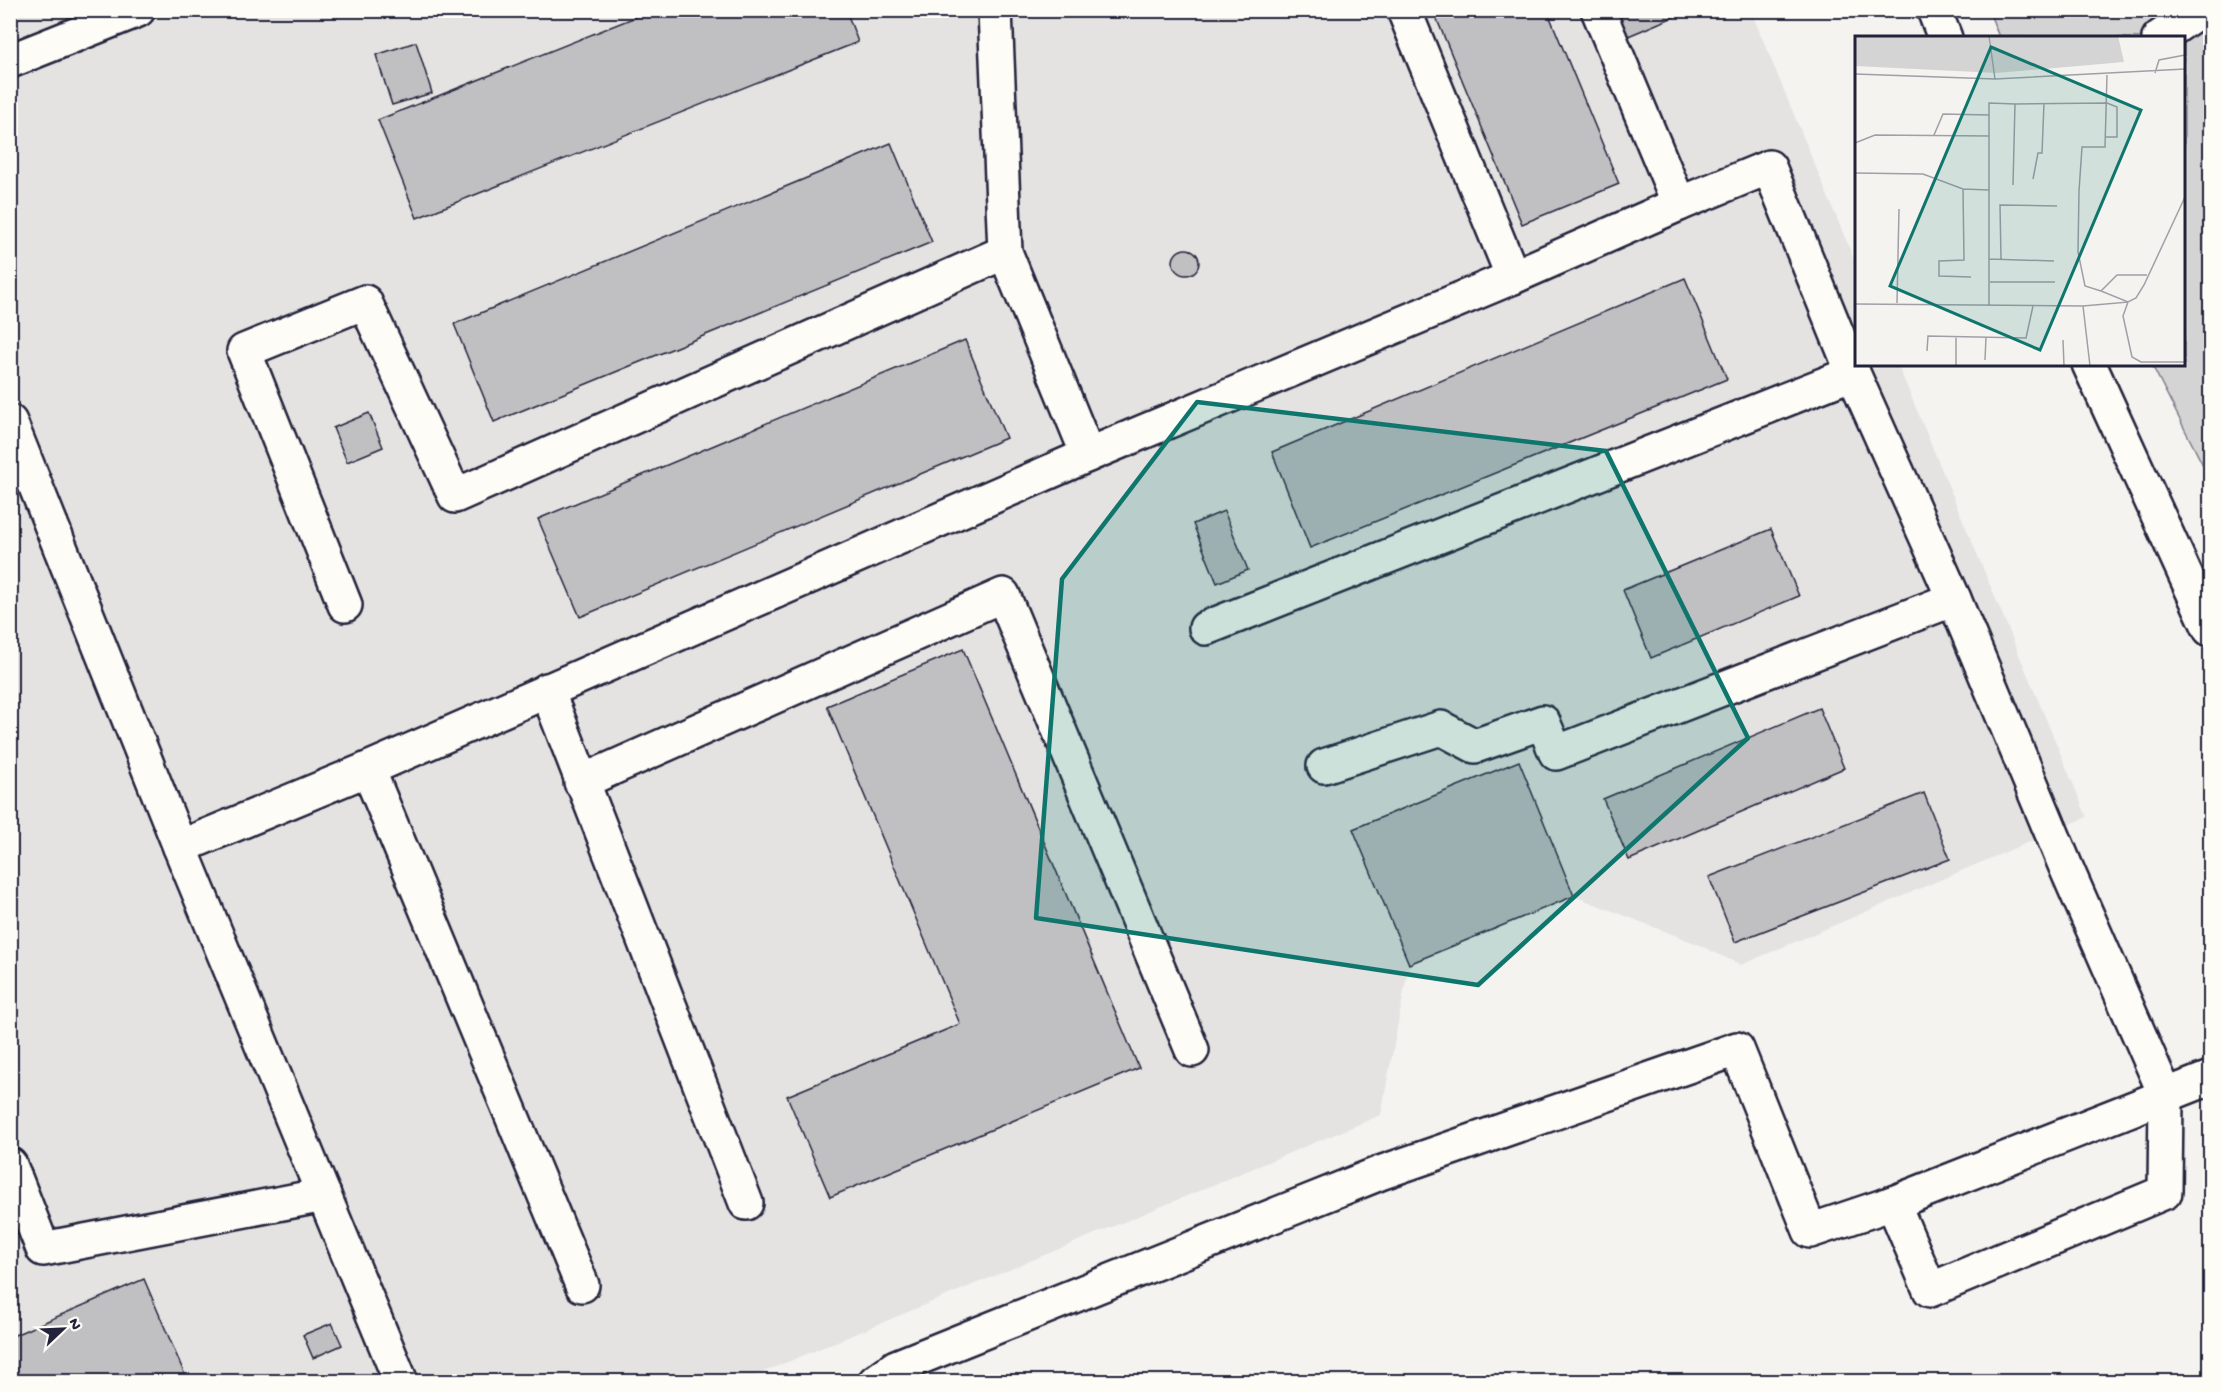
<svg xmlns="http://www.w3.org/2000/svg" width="2221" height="1392" font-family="'Gochi Hand',sans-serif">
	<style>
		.built { fill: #e4e3e2 }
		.green { fill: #d5d4d5; stroke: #7c7b88; stroke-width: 1.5 }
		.building { fill: #c0bfc2; stroke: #22223b; stroke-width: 1.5 }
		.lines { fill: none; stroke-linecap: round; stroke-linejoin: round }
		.minor-casing { stroke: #22223b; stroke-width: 38 }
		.minor { stroke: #fdfcf7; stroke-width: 33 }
		.marked { fill: #0f766e; fill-opacity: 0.2; stroke: #0f766e; stroke-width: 4.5; stroke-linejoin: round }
		.inset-road { fill: none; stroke: #a09fa7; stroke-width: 1.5 }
		.view { fill: #0f766e; fill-opacity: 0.15; stroke: #0f766e; stroke-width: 3 }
		.inset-edge { fill: none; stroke: #22223b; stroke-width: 3 }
	</style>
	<rect width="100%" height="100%" fill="#f4f3ef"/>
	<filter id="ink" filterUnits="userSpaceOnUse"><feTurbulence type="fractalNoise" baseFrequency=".0167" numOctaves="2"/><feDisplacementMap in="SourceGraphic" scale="12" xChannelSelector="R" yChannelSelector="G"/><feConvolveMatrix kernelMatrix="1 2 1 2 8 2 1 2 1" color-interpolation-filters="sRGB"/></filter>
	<g filter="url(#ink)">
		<path class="built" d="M10 11H1751L1856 264V364L1898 365 2087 817 1741 965 1695 943 1574 896 1409 964 1381 1115 742 1381H11Z"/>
		<path class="green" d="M1989 11H2210V479L2152 365 2184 364V38L1999 37Z"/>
		<g class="building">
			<path d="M653 10H846L858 42 417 218 378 120Z"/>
			<path d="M1433 10H1547L1619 184 1522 224Z"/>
			<path d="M1615 10H1690L1626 37Z"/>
			<path d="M416 42 432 93 392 105 376 55Z"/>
			<path d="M891 143 932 242 494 422 454 324Z"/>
			<circle cx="1186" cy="262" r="13"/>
			<path d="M1685 278 1727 379 1310 548 1272 452Z"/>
			<path d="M965 340 1006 438 580 617 538 519Z"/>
			<path d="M369 413 383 447 347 462 333 428Z"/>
			<path d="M1224 511 1248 570 1217 583 1193 524Z"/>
			<path d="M1771 529 1799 596 1651 658 1623 590Z"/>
			<path d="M963 649 1139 1068 830 1197 787 1096 960 1024 827 706Z"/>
			<path d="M1819 708 1844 768 1629 860 1603 799Z"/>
			<path d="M1519 761 1574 896 1409 964 1353 829Z"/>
			<path d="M1924 793 1950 859 1735 942 1709 877Z"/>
			<path d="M144 1279 188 1382H10V1337Z"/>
			<path d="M332 1323 342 1345 313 1358 303 1335Z"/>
		</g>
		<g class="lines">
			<defs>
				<g id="minor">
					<path d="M995 10 1005 252 1088 455"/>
					<path d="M1598 10 1679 204"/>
					<path d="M1934 10 1945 38"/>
					<path d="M2159 38 2200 10"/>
					<path d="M10 61 138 10"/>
					<path d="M2089 364 2210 629"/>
					<path d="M1853 373 1954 599 2068 872 2166 1096 2165 1192 1930 1290 1893 1203"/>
					<path d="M10 422 180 847 401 1382"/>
					<path d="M345 605 244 351 365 302 455 496 1005 252"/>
					<path d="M1206 628 1853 373 1769 167 1679 204 1513 277 1404 10"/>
					<path d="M547 690 746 1203"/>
					<path d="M1324 766 1441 728 1475 746 1543 722 1556 753 1954 599"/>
					<path d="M368 769 582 1285"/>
					<path d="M581 782 1003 595 1192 1050"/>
					<path d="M180 847 368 769 1088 455 1513 277"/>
					<path d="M10 1165 43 1249 324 1195"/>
					<path d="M875 1382 896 1367 1380 1173 1737 1049 1810 1231 1893 1203 2210 1078"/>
				</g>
			</defs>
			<use href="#minor" class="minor-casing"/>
			<use href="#minor" class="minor"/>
		</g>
	</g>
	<path class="marked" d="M1197 402 1606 451 1748 738 1478 985 1036 918 1062 579Z"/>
	<g transform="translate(1855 36)">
		<rect width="330" height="330" fill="#f4f3ef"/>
		<path d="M0 0H263L269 26 141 37 0 30Z" fill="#d5d4d5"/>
		<path class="inset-road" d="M134 0 140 43M300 37 304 24 330 19M0 38 140 43 330 33M160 68 252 67 262 71V101H251M79 99 88 78 134 79M134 100V269M0 107 20 99 134 100V67L160 68 158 149M0 137 68 138 108 153 134 154M178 143 183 117H187L189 67M108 153 109 224 84 225V240L116 241M134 223 199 225M146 223 145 169 202 170M292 239H262L246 255 273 266 281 262 289 249 330 161M135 246H200M246 255 230 250 223 216 224 155 227 111H250L252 39M42 267 44 173M0 268 228 270 235 330M228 270 273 266 268 280 277 321 286 326H330M208 304 209 330M72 315 73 300 171 302 178 270M130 324 131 301M101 330V301"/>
		<path class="view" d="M136 11 286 74 185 314 35 250Z"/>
		<rect width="330" height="330" class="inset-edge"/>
	</g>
	<rect width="2221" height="1392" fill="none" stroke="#fdfcf7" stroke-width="36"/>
	<rect x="18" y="18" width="2185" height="1356" fill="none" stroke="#22223b" stroke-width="2" filter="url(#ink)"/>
	<g transform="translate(63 1329) rotate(67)" stroke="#fdfcf7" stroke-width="4.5" paint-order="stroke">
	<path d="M0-4.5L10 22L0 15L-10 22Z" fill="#22223b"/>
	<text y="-9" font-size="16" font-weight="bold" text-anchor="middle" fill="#22223b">N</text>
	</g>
</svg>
